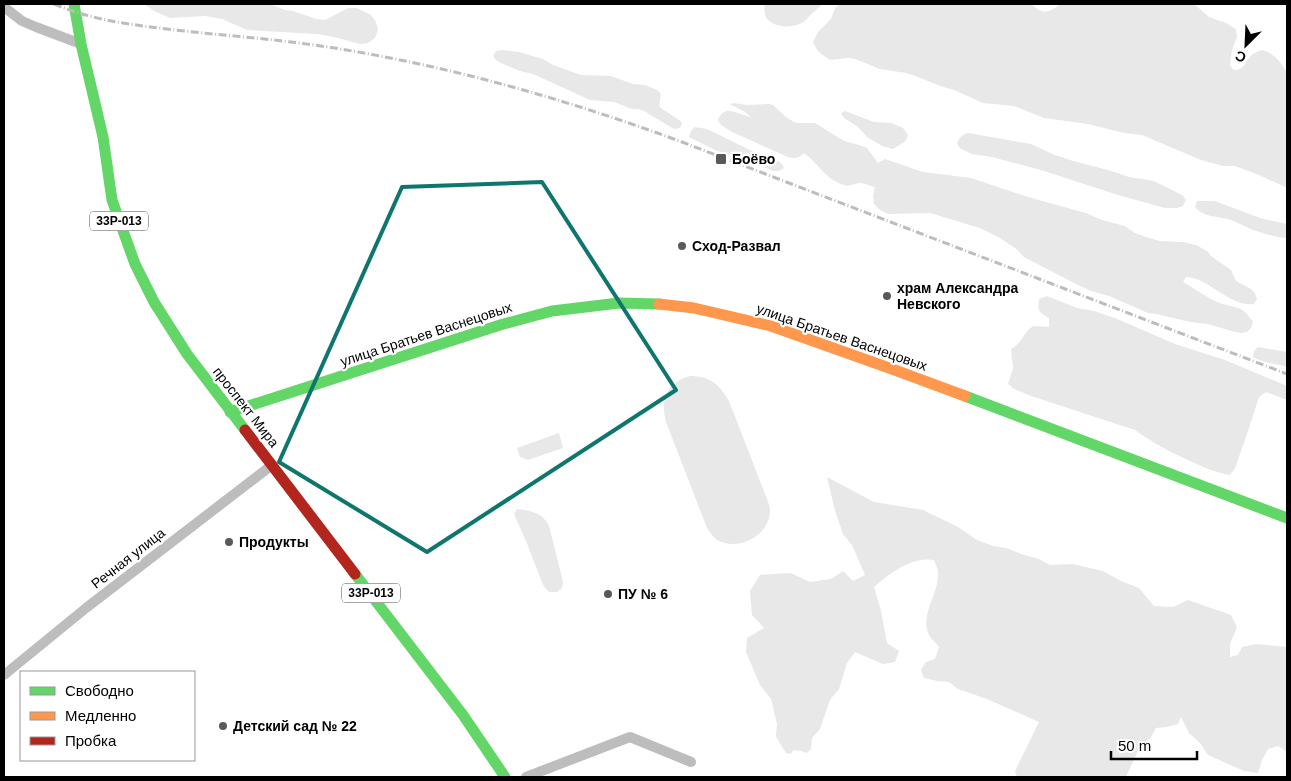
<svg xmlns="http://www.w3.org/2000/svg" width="1291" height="781" font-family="Arial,sans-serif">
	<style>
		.green { fill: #e8e8e8 }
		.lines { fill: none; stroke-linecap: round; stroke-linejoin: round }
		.street { stroke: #bdbdbd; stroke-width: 10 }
		.fast { stroke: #63d668; stroke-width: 11 }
		.slow { stroke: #ff974d; stroke-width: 11 }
		.jam { stroke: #b3261e; stroke-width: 11 }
		.rail { stroke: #bdbdbd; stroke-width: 3; stroke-dasharray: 8 2.5 1 2.5; stroke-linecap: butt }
		.marked { fill: none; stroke: #0f766e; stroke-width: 4; stroke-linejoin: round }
		.poi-dot { fill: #595959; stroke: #fff; stroke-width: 2 }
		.labels { text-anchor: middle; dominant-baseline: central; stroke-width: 4.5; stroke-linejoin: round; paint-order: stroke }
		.shield { fill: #fff; stroke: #4c4c4c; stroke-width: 1 }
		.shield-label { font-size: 12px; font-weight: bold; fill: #000 }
		.poi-label { font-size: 14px; font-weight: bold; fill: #000; stroke: #fff; text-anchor: start }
		.street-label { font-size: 14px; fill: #000; stroke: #fff }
	</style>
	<rect width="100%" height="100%" fill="#fff"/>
	<g class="green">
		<path d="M144 4H270L285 10 293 11 316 19 325 20 348 8H357L371 15 376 22 378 30 375 38 368 43 360 44 334 37 317 34 247 30 222 19 205 16 170 18 154 11Z"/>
		<path d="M765 4H823C819 7 817 9 814 12 810 14 809 18 805 21 791 31 759 28 765 4Z"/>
		<path d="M840 4H1032C1042 15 1049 13 1060 4H1194L1209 17 1226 23 1236 29 1237 38 1232 49 1230 66 1234 70C1244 70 1244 64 1250 57 1253 53 1258 51 1262 50 1274 53 1281 62 1287 73V188L1259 175 1235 166H1223L1201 160 1142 135 1124 133 1088 124 1044 118 1014 106 983 103 954 90 940 86 918 77 906 73 880 69 855 59 849 58 830 60 820 53 816 48 813 42 818 32 831 19 835 8Z"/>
		<path d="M502 50 519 52 543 59 553 65 581 75 611 76 633 84 645 85 657 90 661 94 659 106C666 113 676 116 682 123L680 128 674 129 644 111 638 109H632L614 102 590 100 533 74 520 71 503 64 497 61 493 56 496 51Z"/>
		<path d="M734 103 747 105 769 104 773 105 786 117 794 122 798 123H815L844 141 859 145 867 148 878 163 885 159 923 172 971 178 1028 197 1086 213 1102 220 1125 226 1135 233 1146 237 1160 241 1183 242 1196 245 1207 251 1211 256 1231 270 1236 281 1251 289 1255 293 1257 299 1254 304C1231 308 1208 277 1186 277L1183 282C1194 288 1203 295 1213 300 1230 309 1241 302 1253 322L1251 328 1247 332 1241 333 1235 332 1208 324 1190 322 1156 314 1148 313 1109 296 1091 291 1070 281 1024 257 1015 248 1000 238 980 228 930 213 888 214 880 210 874 204 873 196 875 187C870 186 865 183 859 183 854 184 849 187 844 185 826 180 818 163 804 153 799 158 796 159 788 157L732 132 721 125 718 120C724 103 739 115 751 117L745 112 730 104Z"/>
		<path d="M845 111 874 122 891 123 903 128 908 135 907 139 904 142 893 149 882 146 867 137 858 127 843 117 841 113Z"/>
		<path d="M695 127 707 129 754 152 771 157 781 163 784 168 779 171H773L740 157 717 151 689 137 691 131Z"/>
		<path d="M968 133 1031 144 1055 155 1073 161 1108 170 1129 177 1154 181 1182 195 1186 200 1183 206 1177 208H1165L1118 195 1041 170 992 157 972 154 961 149 957 144C959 138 961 135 968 133Z"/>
		<path d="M1197 201H1215L1260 218 1287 224V238C1276 237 1264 234 1253 230 1246 227 1239 223 1231 220 1219 216 1204 218 1195 207Z"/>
		<path d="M1047 296 1077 308 1094 311 1115 318 1175 344 1225 360 1287 386V400L1266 392 1259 397 1246 437 1235 468 1230 475C1216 473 1203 467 1190 461 1170 452 1153 443 1135 430L1031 396 1014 389 1008 384 1013 368 1011 349C1023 342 1022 334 1033 326L1049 327V318C1039 313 1037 310 1039 299Z"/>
		<path d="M1258 347 1287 352V367C1276 363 1264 364 1253 357L1254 351Z"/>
		<path d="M690 376C710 376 719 384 729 401L767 499C768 502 770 507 770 510 770 536 738 552 717 540 713 537 710 532 707 528L666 422C660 400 667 382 690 376Z"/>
		<path d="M559 433 563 448 528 460 520 457 517 448Z"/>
		<path d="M827 477 874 502 923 510 958 527 977 540 993 546 1006 548 1024 555 1039 559 1050 565 1073 564 1103 571 1121 581 1139 588 1154 606 1173 607 1188 600 1231 615 1237 627 1230 644V657L1238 655 1242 647 1256 644 1287 647V752L1278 746 1268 749 1262 760 1258 773 1244 771 1208 755 1200 743 1189 733 1181 717 1178 724 1167 727 1156 728 1150 739 1141 744 1126 777H1017L1015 771 1039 722 987 699 958 689 949 682 937 681 924 678 921 670 926 662 935 659 939 647C936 643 931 639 929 635 919 615 940 592 938 572 938 568 935 564 934 560 931 560 926 559 922 560 904 562 887 576 874 587L881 611 887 643 899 651 895 662 883 664 855 652 847 663 839 689 830 700 820 729 812 738 811 749 807 753 801 751 794 750 790 754 786 753 776 737 777 724 771 699 760 685 746 652 747 638 764 628 752 615 750 591 760 575 791 573 810 582 831 579 843 571 853 581 865 575 852 545 843 534 835 511Z"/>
		<path d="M517 509C530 510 543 513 549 526L563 582 562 588 557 592H549L543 585 526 541 514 514Z"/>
	</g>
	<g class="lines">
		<g class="street">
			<path d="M4 7 22 21 36 27 81 44"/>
			<path d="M4 675 86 608 272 465"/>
			<path d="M526 777 630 737 691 762"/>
		</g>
		<g class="fast">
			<path d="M74 4 81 44 103 137 112 200 135 264 154 302 187 354 245 430"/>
			<path d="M965 396 1287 518"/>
			<path d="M230 412 500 325 552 311 619 303 659 304"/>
			<path d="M355 574 463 715 505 777"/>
		</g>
		<path class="slow" d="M659 304 694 308 771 326 892 369 965 396"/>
		<path class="jam" d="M245 430 355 574"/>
		<path class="rail" d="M54 4C92 20 127 24 167 29 216 35 265 38 314 45 440 63 563 98 682 142L1287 374"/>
	</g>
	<path class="marked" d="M542 182 676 390 427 552 279 462 402 187Z"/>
	<g class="poi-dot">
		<rect x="715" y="153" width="12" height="12" rx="2.5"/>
		<circle cx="682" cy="246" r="5"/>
		<circle cx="887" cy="296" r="5"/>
		<circle cx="229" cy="542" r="5"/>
		<circle cx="608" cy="594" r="5"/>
		<circle cx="223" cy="726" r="5"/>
	</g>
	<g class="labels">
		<g class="shield">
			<rect x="90" y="211.5" width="58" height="19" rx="4"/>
			<rect x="342" y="583.5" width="58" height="19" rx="4"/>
		</g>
		<g class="shield-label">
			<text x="119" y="221">33Р-013</text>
			<text x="371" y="593">33Р-013</text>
		</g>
		<g class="poi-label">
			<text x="732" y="159">Боёво</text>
			<text x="692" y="246">Сход-Развал</text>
			<text x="897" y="288">храм Александра<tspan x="897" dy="16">Невского</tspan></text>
			<text x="239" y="542">Продукты</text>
			<text x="618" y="594">ПУ № 6</text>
			<text x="233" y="726">Детский сад № 22</text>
		</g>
		<g class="street-label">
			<text transform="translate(426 334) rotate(-18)">улица Братьев Васнецовых</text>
			<text transform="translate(842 337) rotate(19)">улица Братьев Васнецовых</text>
			<text transform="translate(246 407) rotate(52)">проспект Мира</text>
			<text transform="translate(128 558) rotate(-38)">Речная улица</text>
		</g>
	</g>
	<rect width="1291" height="781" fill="none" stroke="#000000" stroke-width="10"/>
	<rect x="20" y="671" width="175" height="90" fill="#ffffff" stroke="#999999"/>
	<rect x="30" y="687" width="25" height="8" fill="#63d668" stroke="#999999"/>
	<text x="65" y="696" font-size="15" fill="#000000">Свободно</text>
	<rect x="30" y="712" width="25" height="8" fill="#ff974d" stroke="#999999"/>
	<text x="65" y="721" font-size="15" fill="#000000">Медленно</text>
	<rect x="30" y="737" width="25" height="8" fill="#b3261e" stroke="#999999"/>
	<text x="65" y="746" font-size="15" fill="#000000">Пробка</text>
	<g transform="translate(1246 45) rotate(204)" stroke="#ffffff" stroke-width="4" paint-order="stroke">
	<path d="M0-4L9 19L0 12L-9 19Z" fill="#000000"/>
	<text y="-8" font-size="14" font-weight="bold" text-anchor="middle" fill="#000000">С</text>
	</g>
	<path d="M1111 751v8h86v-8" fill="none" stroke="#000000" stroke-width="2.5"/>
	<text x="1118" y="751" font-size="15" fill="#000000" stroke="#ffffff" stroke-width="4" paint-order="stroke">50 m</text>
</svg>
